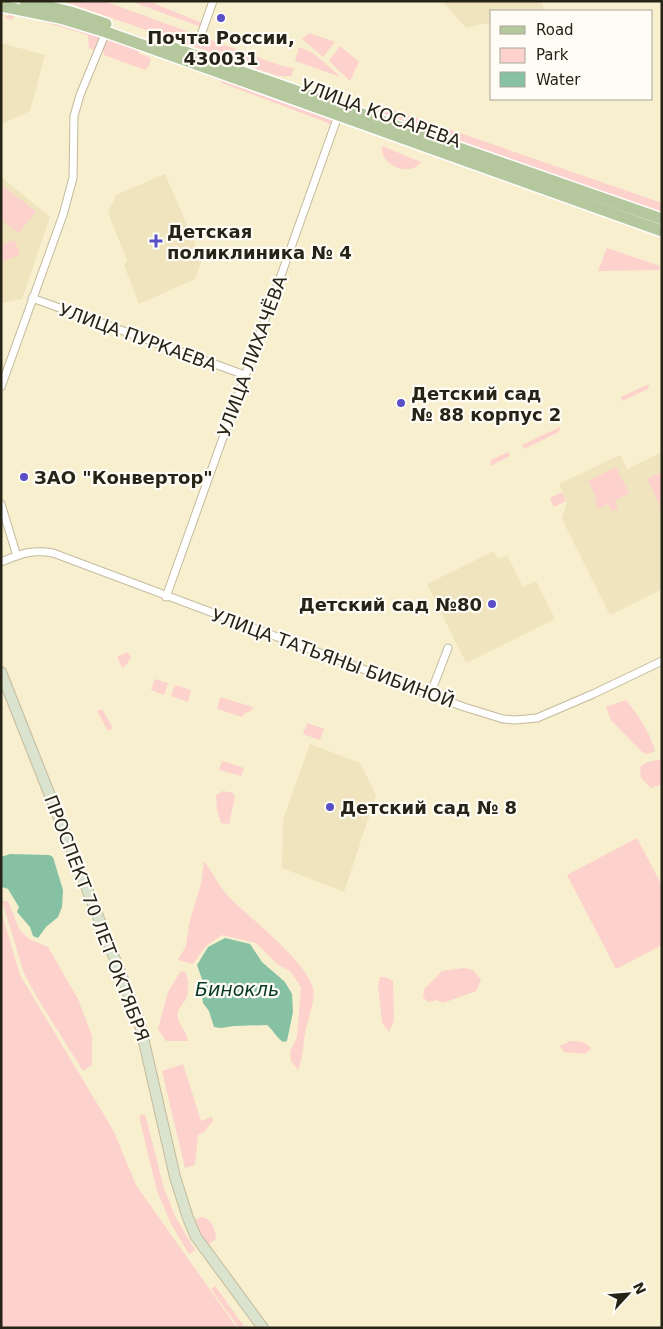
<svg xmlns="http://www.w3.org/2000/svg" width="663" height="1329" font-family="'DejaVu Sans',sans-serif">
	<style>
		.built { fill: #efe4bd }
		.green { fill: #fdd1cc }
		.water { fill: #87c1a4 }
		.lines { fill: none; stroke-linecap: round; stroke-linejoin: round }
		.street-casing { stroke: #c3ba9c; stroke-width: 9 }
		.secondary-casing { stroke: #c3ba9c; stroke-width: 12 }
		.primary-casing { stroke: #fff; stroke-width: 14 }
		.street { stroke: #fff; stroke-width: 7 }
		.secondary { stroke: #dae3ce; stroke-width: 10 }
		.primary { stroke: #b5c89d; stroke-width: 11 }
		.poi-dot { fill: #594fc7; stroke: #fefcf5; stroke-width: 2 }
		.labels { text-anchor: middle; dominant-baseline: central; stroke-width: 4.5; stroke-linejoin: round; paint-order: stroke }
		.poi-label { font-size: 18px; font-weight: bold; fill: #262317; stroke: #fefcf5; text-anchor: start }
		.street-label { font-size: 18px; fill: #262317; stroke: #fefcf5 }
		.water-label { font-size: 19px; font-style: italic; fill: #073927; stroke: #fefcf5 }
	</style>
	<rect width="100%" height="100%" fill="#f8efcf"/>
	<g class="built">
		<path d="M442 1H541L544 9 535 11H492V22L466 28Z"/>
		<path d="M1 43 45 55 30 111 1 124Z"/>
		<path d="M165 174 202 260 195 279 139 304 124 265 127 260 108 213 116 195Z"/>
		<path d="M1 177 50 217 22 299 1 303Z"/>
		<path d="M662 452V589L610 615 562 519 567 502 559 484 620 455 627 469Z"/>
		<path d="M494 551 498 559 507 555 523 587 536 581 555 619 466 663 427 584Z"/>
		<path d="M310 744 360 763 376 795 344 892 282 868 283 819Z"/>
	</g>
	<g class="green">
		<path d="M63 1H104L282 66 294 68 291 76H278Z"/>
		<path d="M130 1H148L202 23 201 27Z"/>
		<path d="M16 13 38 17 99 36 101 37 96 48 94 50 89 48 88 35 35 19 15 15 12 20 4 17Z"/>
		<path d="M309 33 335 42 323 57 302 39Z"/>
		<path d="M110 40 137 49 140 54 149 57 151 60 148 67 145 70 104 55 103 51 106 42Z"/>
		<path d="M340 46 359 62 350 81 329 61Z"/>
		<path d="M299 47 313 53 341 77 295 61Z"/>
		<path d="M220 78 329 117 331 120V125L323 121 222 83Z"/>
		<path d="M379 105 662 203V213L376 111Z"/>
		<path d="M382 146 421 162C410 178 379 165 382 146Z"/>
		<path d="M1 185 36 211 19 233 1 220Z"/>
		<path d="M15 240 20 255 1 262V245Z"/>
		<path d="M607 248 660 266 659 270 598 271Z"/>
		<path d="M649 384 648 389 622 401 621 397Z"/>
		<path d="M560 427 559 432 524 449 522 445Z"/>
		<path d="M508 452 510 456 490 466 491 460Z"/>
		<path d="M616 467 629 493 615 501 618 508 612 511 608 504 598 509 594 500 597 499 588 481Z"/>
		<path d="M662 472V510L647 479Z"/>
		<path d="M562 492 566 501 554 507 550 498Z"/>
		<path d="M127 652 131 657 127 664 122 668 117 657Z"/>
		<path d="M155 679 168 683 164 695 151 690Z"/>
		<path d="M175 685 191 690 188 702 171 696Z"/>
		<path d="M220 697 253 707 251 711 245 713 242 717 217 709Z"/>
		<path d="M626 700C638 715 650 732 655 751L647 754 641 751 611 720 606 707Z"/>
		<path d="M102 709 113 728 108 731 97 711Z"/>
		<path d="M307 723 324 729 320 740 303 734Z"/>
		<path d="M662 759V784L651 788 641 778 640 767 648 762Z"/>
		<path d="M222 761 244 768 241 776 219 770Z"/>
		<path d="M223 791 233 793 235 797 229 824 221 823 217 810 216 795Z"/>
		<path d="M637 838 662 886V945L616 969 567 875Z"/>
		<path d="M204 861C213 873 220 888 230 898 252 920 305 960 313 988 316 1000 307 1021 305 1033 303 1046 303 1058 298 1070L291 1061 290 1052 297 1037 301 987 290 971 277 964 256 943 222 935 206 946 193 964 178 960 186 946 189 924 201 884Z"/>
		<path d="M2 901H8L19 929 29 939 48 947 78 999 92 1036V1065L83 1071 38 999 24 973Z"/>
		<path d="M1 911 20 975 113 1130 136 1185 237 1328H1Z"/>
		<path d="M464 968 473 970 481 980 476 991 443 1003 436 1000 428 1002 423 997 424 989 442 971Z"/>
		<path d="M181 971 185 972C189 979 189 991 186 999 184 1003 179 1007 178 1012 176 1024 186 1028 188 1041H166L158 1029 168 992Z"/>
		<path d="M380 977H386L393 981 394 1021 389 1032 382 1023 378 986Z"/>
		<path d="M570 1041C580 1041 585 1041 591 1049L585 1054 564 1052 560 1046Z"/>
		<path d="M183 1064 201 1121 212 1117 213 1121 204 1132 198 1135 195 1165 185 1168 162 1071Z"/>
		<path d="M145 1114 164 1188 175 1216 195 1250 189 1254 171 1224 157 1191 139 1116Z"/>
		<path d="M201 1217C212 1218 215 1229 216 1239L206 1246 192 1221Z"/>
		<path d="M215 1286 244 1326 239 1328 211 1289Z"/>
	</g>
	<g class="water">
		<path d="M10 854 49 855 53 857 63 890 62 907 58 917 46 927 38 938 33 936 30 927 17 912 19 907 8 889 2 887 1 857Z"/>
		<path d="M225 938 250 944 262 962 285 982 292 994 293 1012 287 1041 283 1042C277 1038 273 1030 267 1025L234 1026 221 1028 214 1027 209 1011 203 1003 201 989 203 982 197 965 208 947Z"/>
	</g>
	<g class="lines">
		<defs>
			<g id="street">
				<path d="M201 35 213 1"/>
				<path d="M32 298 245 375"/>
				<path d="M1 387 63 215 73 178 74 116 80 95 106 32"/>
				<path d="M1 504 17 556"/>
				<path d="M1 562C20 554 32 549 53 553L464 707 503 719 515 720 537 718 593 694 662 661"/>
				<path d="M166 597 338 116"/>
				<path d="M430 695 448 648"/>
			</g>
			<path id="secondary" d="M1 672 139 1020 175 1177 188 1218 196 1237 208 1253 263 1328"/>
			<g id="primary">
				<path d="M25 1 71 12 106 24"/>
				<path d="M1 6 60 18 106 32 662 231"/>
				<path d="M168 46 662 219"/>
			</g>
		</defs>
		<use href="#street" class="street-casing"/>
		<use href="#secondary" class="secondary-casing"/>
		<use href="#primary" class="primary-casing"/>
		<use href="#street" class="street"/>
		<use href="#secondary" class="secondary"/>
		<use href="#primary" class="primary"/>
	</g>
	<g class="poi-dot">
		<circle cx="221" cy="18" r="5"/>
		<path d="M153.5 233.5h5v5h5v5h-5v5h-5v-5h-5v-5h5z"/>
		<circle cx="401" cy="403" r="5"/>
		<circle cx="24" cy="477" r="5"/>
		<circle cx="492" cy="604" r="5"/>
		<circle cx="330" cy="807" r="5"/>
	</g>
	<g class="labels">
		<g class="poi-label">
			<text x="221" y="37" text-anchor="middle">Почта России,<tspan x="221" dy="21">430031</tspan></text>
			<text x="167" y="231">Детская<tspan x="167" dy="21">поликлиника № 4</tspan></text>
			<text x="411" y="393">Детский сад<tspan x="411" dy="21">№ 88 корпус 2</tspan></text>
			<text x="34" y="477">ЗАО "Конвертор"</text>
			<text x="482" y="604" text-anchor="end">Детский сад №80</text>
			<text x="340" y="807">Детский сад № 8</text>
		</g>
		<g class="street-label">
			<text transform="translate(381 113) rotate(20)">УЛИЦА КОСАРЕВА</text>
			<text transform="translate(138 337) rotate(20)">УЛИЦА ПУРКАЕВА</text>
			<text transform="translate(252 356) rotate(-70)">УЛИЦА ЛИХАЧЁВА</text>
			<text transform="translate(333 658) rotate(20)">УЛИЦА ТАТЬЯНЫ БИБИНОЙ</text>
			<text transform="translate(97 918) rotate(69)">ПРОСПЕКТ 70 ЛЕТ ОКТЯБРЯ</text>
		</g>
		<g class="water-label">
			<text x="237" y="989">Бинокль</text>
		</g>
	</g>
	<rect width="663" height="1329" fill="none" stroke="#262317" stroke-width="5"/>
	<rect x="490" y="10" width="162" height="90" fill="#fefcf5" stroke="#a8a59c"/>
	<rect x="500" y="26" width="25" height="8" fill="#b5c89d" stroke="#a8a59c"/>
	<text x="536" y="35" font-size="15" fill="#262317">Road</text>
	<rect x="500" y="48" width="25" height="15" fill="#fdd1cc" stroke="#a8a59c"/>
	<text x="536" y="60" font-size="15" fill="#262317">Park</text>
	<rect x="500" y="72" width="25" height="15" fill="#87c1a4" stroke="#a8a59c"/>
	<text x="536" y="85" font-size="15" fill="#262317">Water</text>
	<g transform="translate(628 1294) rotate(64)" stroke="#fefcf5" stroke-width="4" paint-order="stroke">
	<path d="M0-4L9 19L0 12L-9 19Z" fill="#262317"/>
	<text y="-8" font-size="14" font-weight="bold" text-anchor="middle" fill="#262317">N</text>
	</g>
</svg>
